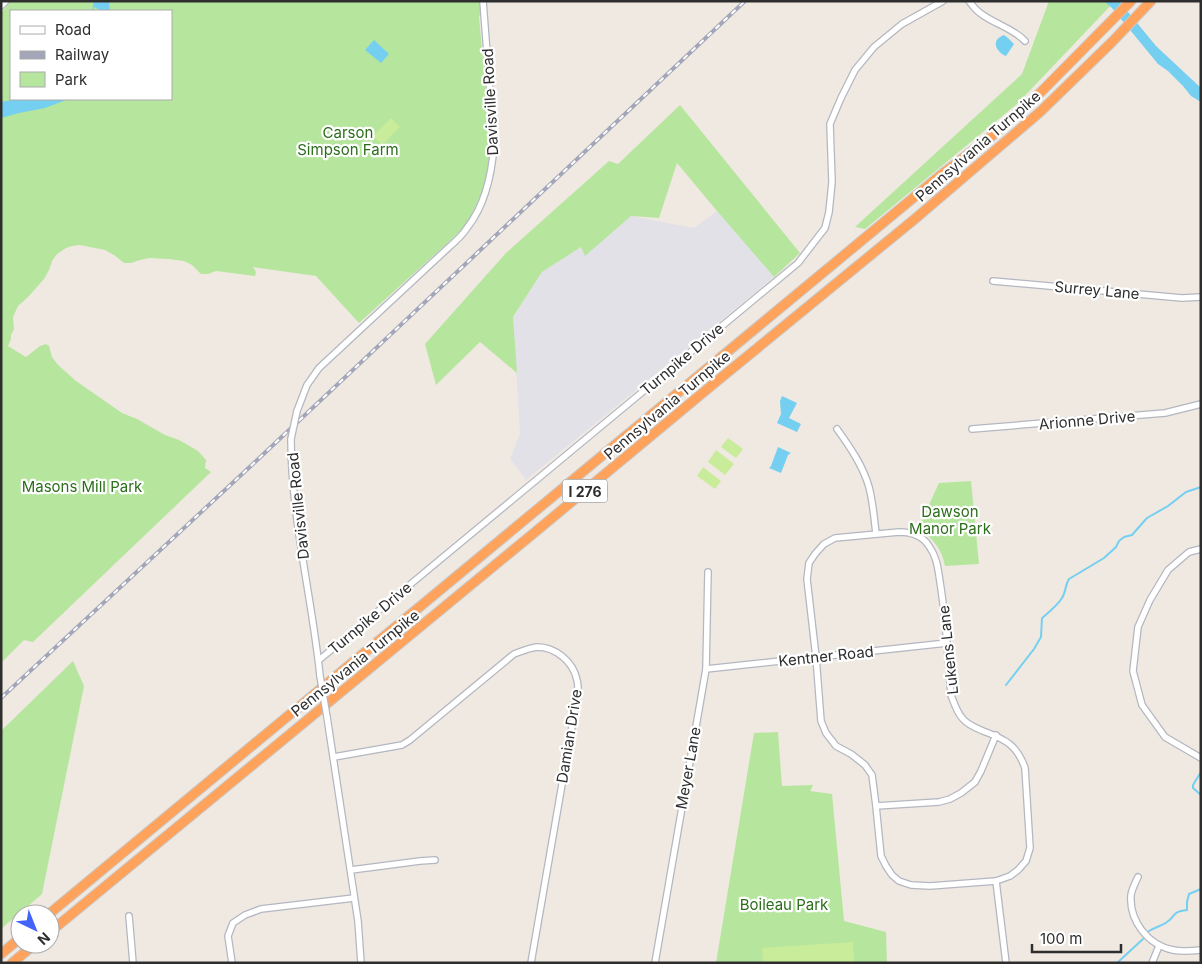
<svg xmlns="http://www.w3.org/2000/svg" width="1202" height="964" font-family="Inter,sans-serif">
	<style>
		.industrial { fill: #e3e1e8 }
		.green { fill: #b6e59e; fill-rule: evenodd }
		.pitch { fill: #c9ec9a }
		.water { fill: #75cff0 }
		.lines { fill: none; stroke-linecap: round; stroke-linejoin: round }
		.stream { stroke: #75cff0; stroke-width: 2 }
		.minor-casing { stroke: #b4b7c1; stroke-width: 8 }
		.highway-casing { stroke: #c9c9c9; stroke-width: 11 }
		.minor { stroke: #fff; stroke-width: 5.5 }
		.highway { stroke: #ffa35c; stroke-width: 9 }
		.rail-casing { stroke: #a3a6b8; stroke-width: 4 }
		.rail { stroke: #fff; stroke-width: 2; stroke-dasharray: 5.5; stroke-linecap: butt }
		.minor-bridge-casing { stroke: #b4b7c1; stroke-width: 8; stroke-linecap: butt }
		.minor-bridge { stroke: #fff; stroke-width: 5.5 }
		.labels { text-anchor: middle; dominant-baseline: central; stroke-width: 4.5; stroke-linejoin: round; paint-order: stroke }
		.shield { fill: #fff; stroke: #6d6d6d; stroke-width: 1 }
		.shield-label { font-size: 14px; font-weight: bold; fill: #2e2e2e }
		.street-label { font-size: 15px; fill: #2e2e2e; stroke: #fff }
		.park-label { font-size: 15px; fill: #2c6e1b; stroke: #fff }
	</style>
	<rect width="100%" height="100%" fill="#efe9e1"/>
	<path class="industrial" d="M717 211 774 277 526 480 510 459 520 433 513 318 542 272 581 247 585 255 631 216 694 228Z"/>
	<g class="green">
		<path d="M11 1H480L481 8 480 15 479 16 490 141V160L487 180 474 210 466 225 453 238 359 323 316 276 253 267 256 272 255 276 216 271 208 274H201L192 265 184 261 169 259 149 258 140 260 131 263H124L114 255 105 250 80 245 72 246 66 248 57 254 52 261 49 270 44 279 28 297 18 306 13 317 14 329 11 335V339L8 346 26 357 40 346 46 344 49 346 52 357 58 365 76 381 122 413 137 419 165 435 179 440 198 451 206 460 205 468 211 472 33 642 24 640 1 663V13ZM11 11H171V99H11Z"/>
		<path d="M1049 1H1115L1017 104 865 229 855 227 1022 74Z"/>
		<path d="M680 105 800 253 774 277 717 211 677 163 659 218 631 216 585 256 581 247 542 272 513 317 517 373 480 342 436 385 425 344 506 253 609 161 618 164Z"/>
		<path d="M971 481 979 564 945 566C942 550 933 537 918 529L939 483Z"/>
		<path d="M73 661 84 686 42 894 1 929V731Z"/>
		<path d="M778 732 782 786 813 785 810 791 832 794 844 921 886 932 887 963H716L754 733Z"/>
	</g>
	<g class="pitch">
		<path d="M391 118 400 127 382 145 373 136Z"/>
		<path d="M728 438 743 449 736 458 721 447Z"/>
		<path d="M716 450 734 464 725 475 708 462Z"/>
		<path d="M703 467 721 481 715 489 697 476Z"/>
		<path d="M853 942 854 963H763L762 948Z"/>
	</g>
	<g class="water">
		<path d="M94 1H109L110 11H102L94 7 93 11H92Z"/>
		<path d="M1104 1H1119L1156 46 1201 88V102L1191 96 1183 86 1168 71 1158 64 1112 8Z"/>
		<path d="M1004 35 1008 38 1014 44 1006 56C996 52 990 40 1004 35Z"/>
		<path d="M374 40 389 54 381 63 365 50Z"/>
		<path d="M17 99H69L45 108 19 113 1 118V102Z"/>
		<path d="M782 396 797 403 789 418 801 424 797 432 777 423 781 414 780 401Z"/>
		<path d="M778 447 791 453 788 455 781 473 769 468 771 466Z"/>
	</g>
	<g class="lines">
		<g class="stream">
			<path d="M1006 685 1034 649 1041 637 1042 618C1049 612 1057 606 1062 598 1066 592 1065 585 1069 579L1104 558 1116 547 1119 541 1124 537 1132 535 1147 518 1168 506 1186 492 1201 487"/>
			<path d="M1201 772 1193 785V788L1201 795"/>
			<path d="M1149 931C1155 927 1162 926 1167 922 1177 915 1171 912 1187 910V902L1189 894 1201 889"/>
			<path d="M1117 963 1143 939"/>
		</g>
		<defs>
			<g id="minor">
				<path d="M969 1C972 5 976 10 980 13 994 24 1013 28 1025 41"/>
				<path d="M1 6 6 1"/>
				<path d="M993 281 1182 298 1201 297"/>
				<path d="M297 411 307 385 319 368 448 248C455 242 462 236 467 228 486 204 492 174 494 144L483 1"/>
				<path d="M837 429C850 447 863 466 869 487 873 502 874 518 876 533"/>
				<path d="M972 429 1165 413 1201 404"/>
				<path d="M291 439C291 518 312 597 320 676"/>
				<path d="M899 532C911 532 922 535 929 546 937 557 938 569 940 582 946 619 948 657 951 695 954 703 957 713 963 719 968 725 976 728 983 731 1005 739 1017 745 1025 768L1030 848 1026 861 1018 870 1010 876 996 881 930 886 911 885 899 881 892 875 886 866 881 856 876 806 872 775 865 765 851 754 836 746 826 733 821 721 816 657 807 579 809 563 815 554 824 544 835 538Z"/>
				<path d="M1201 549 1189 552 1168 570 1150 600 1138 627 1133 671 1142 705 1165 737 1201 758"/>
				<path d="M319 660 798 263 825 228 829 212 832 182 830 124 841 98 855 70 874 47 902 24 943 1"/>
				<path d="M706 669 947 643"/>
				<path d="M327 717 358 921 361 963"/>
				<path d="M334 757 402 745 410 740 514 654C522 651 529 648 537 647 555 647 573 661 577 680 578 683 578 688 578 692L531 963"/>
				<path d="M876 806 939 802 950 799 961 793 975 782 981 771 996 735"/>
				<path d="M351 870 420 861 435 860"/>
				<path d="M1138 877C1135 883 1132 889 1131 895 1129 921 1148 945 1173 950 1182 952 1192 951 1201 950"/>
				<path d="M996 881 1006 963"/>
				<path d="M129 916 133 963"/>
				<path d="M232 963 228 936 233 923 245 915 261 909 354 898"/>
				<path d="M655 963 706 669 708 572"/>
				<path d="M1152 963 1159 946"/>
			</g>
			<g id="highway">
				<path d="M49 914 942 174 992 136 1041 92 1131 1"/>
				<path d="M50 932 540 528 711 386 916 218 1040 112 1112 42 1151 1"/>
				<path d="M1 954 20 938"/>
				<path d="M12 963 35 944"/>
			</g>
		</defs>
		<use href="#minor" class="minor-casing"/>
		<use href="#highway" class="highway-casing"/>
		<use href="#minor" class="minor"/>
		<use href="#highway" class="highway"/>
		<defs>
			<path id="rail" d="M1 698 254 463 745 1"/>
		</defs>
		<use href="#rail" class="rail-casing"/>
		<use href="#rail" class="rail"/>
		<defs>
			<g id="minor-bridge">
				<path d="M291 439 297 411"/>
				<path d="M320 676 327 717"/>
			</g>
		</defs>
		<use href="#minor-bridge" class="minor-bridge-casing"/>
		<use href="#minor-bridge" class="minor-bridge"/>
	</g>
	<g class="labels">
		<rect class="shield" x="562.5" y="479.5" width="45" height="23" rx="4"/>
		<g class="shield-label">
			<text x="585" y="491">I 276</text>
		</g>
		<g class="street-label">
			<text transform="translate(490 102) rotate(-93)">Davisville Road</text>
			<text transform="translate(978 146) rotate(-41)">Pennsylvania Turnpike</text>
			<text transform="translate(1097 290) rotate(5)">Surrey Lane</text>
			<text transform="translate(682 359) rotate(-40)">Turnpike Drive</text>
			<text transform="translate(667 405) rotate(-40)">Pennsylvania Turnpike</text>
			<text transform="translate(1087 420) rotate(-5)">Arionne Drive</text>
			<text transform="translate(298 506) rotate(-96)">Davisville Road</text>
			<text transform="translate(370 618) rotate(-40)">Turnpike Drive</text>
			<text transform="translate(948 650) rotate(-96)">Lukens Lane</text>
			<text transform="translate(826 656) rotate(-6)">Kentner Road</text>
			<text transform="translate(355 663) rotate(-39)">Pennsylvania Turnpike</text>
			<text transform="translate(569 736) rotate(-81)">Damian Drive</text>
			<text transform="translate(688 768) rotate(-80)">Meyer Lane</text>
		</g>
		<g class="park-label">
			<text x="348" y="132">Carson<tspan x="348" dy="17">Simpson Farm</tspan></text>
			<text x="82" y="486">Masons Mill Park</text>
			<text x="950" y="511">Dawson<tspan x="950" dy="17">Manor Park</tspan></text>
			<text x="784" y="904">Boileau Park</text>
		</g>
	</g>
	<rect width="1202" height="964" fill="none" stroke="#2e2e2e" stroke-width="5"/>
	<rect x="10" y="10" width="162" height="90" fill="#ffffff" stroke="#ababab"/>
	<rect x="20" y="26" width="25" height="8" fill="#ffffff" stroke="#ababab"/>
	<text x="55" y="35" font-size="15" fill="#2e2e2e">Road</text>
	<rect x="20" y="51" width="25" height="8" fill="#a3a6b8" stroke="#ababab"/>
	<text x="55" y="60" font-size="15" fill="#2e2e2e">Railway</text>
	<rect x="20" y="72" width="25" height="15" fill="#b6e59e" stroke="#ababab"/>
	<text x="55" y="85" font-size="15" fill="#2e2e2e">Park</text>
	<g transform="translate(35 929) rotate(137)"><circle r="24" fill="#ffffff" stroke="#ababab"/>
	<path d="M0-4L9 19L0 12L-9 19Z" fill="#4264fb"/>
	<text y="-8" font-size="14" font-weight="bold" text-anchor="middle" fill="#2e2e2e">N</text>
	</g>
	<path d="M1032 944v8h89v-8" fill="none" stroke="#2e2e2e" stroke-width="2.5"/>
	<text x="1040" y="944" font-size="15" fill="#2e2e2e" stroke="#ffffff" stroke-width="4" paint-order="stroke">100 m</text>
</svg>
